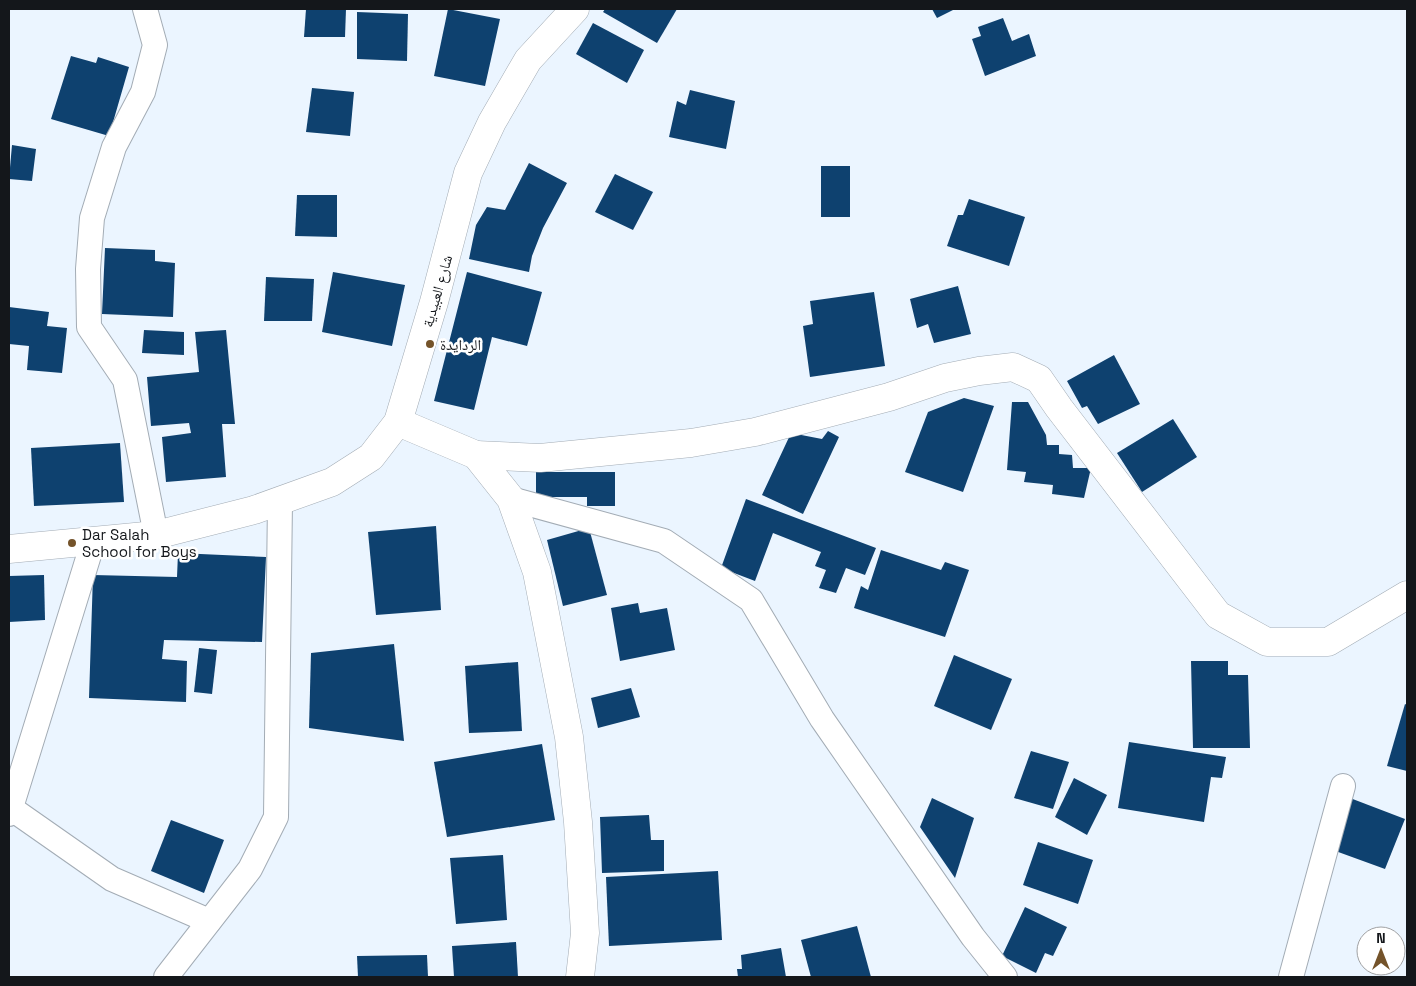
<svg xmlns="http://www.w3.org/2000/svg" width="1416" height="986" font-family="'Space Grotesk','Noto Naskh Arabic',sans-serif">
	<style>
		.building { fill: #0e416f }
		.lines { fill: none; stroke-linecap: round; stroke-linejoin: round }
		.street-casing { stroke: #a3acb5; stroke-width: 26 }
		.secondary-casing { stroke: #a3acb5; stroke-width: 29 }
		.street { stroke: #fff; stroke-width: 24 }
		.secondary { stroke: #fff; stroke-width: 28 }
		.poi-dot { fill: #74532a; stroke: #fff; stroke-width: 2 }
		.labels { text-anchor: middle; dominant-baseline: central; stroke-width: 5; stroke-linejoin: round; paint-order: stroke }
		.street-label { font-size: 15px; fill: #14171b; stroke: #fff }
		.poi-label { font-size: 15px; fill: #14171b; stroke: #fff; text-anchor: start }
	</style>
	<rect width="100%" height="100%" fill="#ebf5ff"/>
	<g class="building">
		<path d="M306 9H346L345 37H304Z"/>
		<path d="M448 9 500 19 485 86 434 76Z"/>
		<path d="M605 9H677L657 43 603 12Z"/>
		<path d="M932 9H955L937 18Z"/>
		<path d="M357 12 408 14 407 61 357 59Z"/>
		<path d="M1003 18 1012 41 1029 34 1036 56 985 76 972 39 981 36 978 27Z"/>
		<path d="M593 23 644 50 627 83 576 54Z"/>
		<path d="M71 56 96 63 98 57 129 67 109 136 51 119Z"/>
		<path d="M312 88 354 92 350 136 306 132Z"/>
		<path d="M690 90 735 101 726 149 669 137 677 101 686 105Z"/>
		<path d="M12 145 36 149 32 181 9 179Z"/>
		<path d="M529 163 567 183 543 228 532 256 529 272 469 259 476 225 487 207 505 210Z"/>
		<rect x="821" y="166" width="29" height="51"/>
		<path d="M615 174 653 192 633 230 595 212Z"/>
		<path d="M297 195H337V237L295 236Z"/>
		<path d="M969 199 1025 217 1009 266 947 246 958 215H963Z"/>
		<path d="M105 248 155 250V261L175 263 173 317 102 314Z"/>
		<path d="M333 272 405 285 392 346 322 332Z"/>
		<path d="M467 272 542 292 527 346 492 337 474 410 434 401Z"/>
		<path d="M266 277 314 279 312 321H264Z"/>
		<path d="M958 286 971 334 934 343 928 324 917 328 910 299Z"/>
		<path d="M874 292 885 366 810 377 803 326 813 324 810 301Z"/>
		<path d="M9 307 49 312 47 326 67 328 62 373 27 370 29 346 9 344Z"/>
		<path d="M144 330 184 332V355L142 353Z"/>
		<path d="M226 330 235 424H222L226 477 166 482 162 437 191 433 189 423 151 426 147 377 199 372 195 332Z"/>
		<path d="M1114 355 1140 404 1098 424 1087 406 1082 408 1067 381Z"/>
		<path d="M964 398 994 406 963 492 905 472 928 412Z"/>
		<path d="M1012 402H1028L1046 435 1047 445H1059V454L1072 455 1073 468H1091L1084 498 1052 494 1053 485 1024 482 1026 472 1007 470Z"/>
		<path d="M1173 419 1197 457 1142 492 1117 453Z"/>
		<path d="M828 431 839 437 803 514 762 495 791 433 822 439Z"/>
		<path d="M120 443 124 502 34 506 31 448Z"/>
		<path d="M536 472H615V506H587V497H536Z"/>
		<path d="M746 499 876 548 865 575 846 568 836 593 819 588 826 570 815 566 821 552 773 533 755 581 721 568Z"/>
		<path d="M436 526 441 610 376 615 368 532Z"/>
		<path d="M589 528 607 595 563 606 547 540Z"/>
		<path d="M881 550 941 570 945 562 969 570 945 637 854 608 861 586 868 590Z"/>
		<path d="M178 553 266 557 262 642 164 640 162 659 187 661 186 702 89 698 93 575 177 577Z"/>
		<path d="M44 575 45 620 9 622V576Z"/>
		<path d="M638 603 640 613 667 608 675 650 620 661 611 608Z"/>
		<path d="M394 644 404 741 309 728 311 653Z"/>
		<path d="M199 648 217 650 212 694 194 692Z"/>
		<path d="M954 655 1012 679 991 730 934 706Z"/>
		<path d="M1191 661H1228V675H1248L1250 748H1193Z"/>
		<path d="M518 662 522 731 469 733 465 666Z"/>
		<path d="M631 688 640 717 598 728 591 698Z"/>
		<path d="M1405 704 1407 705V771L1387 766Z"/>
		<path d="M1129 742 1226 757 1222 778 1211 777 1204 822 1118 808Z"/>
		<path d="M542 744 555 820 447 837 434 762Z"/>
		<path d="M1031 751 1069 762 1053 809 1014 798Z"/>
		<path d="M1074 778 1107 795 1087 835 1055 817Z"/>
		<path d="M932 798 974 818 955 878 920 827Z"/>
		<path d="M1350 798 1405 819 1385 869 1330 849Z"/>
		<path d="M649 815 651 840H664V871L602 873 600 817Z"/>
		<path d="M171 820 224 840 204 893 151 871Z"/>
		<path d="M1038 842 1093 860 1078 904 1023 885Z"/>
		<path d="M503 855 507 920 456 924 450 858Z"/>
		<path d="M718 871 722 940 609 946 606 877Z"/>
		<path d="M1025 907 1067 927 1053 956 1045 953 1036 973 1002 956Z"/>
		<path d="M857 926 871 977H811L801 940Z"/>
		<path d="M516 942 518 977H454L452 946Z"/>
		<path d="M781 948 786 977H738L737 969H742L741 955Z"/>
		<path d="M427 955 428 977H358L357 956Z"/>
	</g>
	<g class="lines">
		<defs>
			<g id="street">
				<path d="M145 9 155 45 143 92 114 147 92 218 88 269 89 327 125 380 156 535"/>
				<path d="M511 499 664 541 751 600 822 719 973 937 1005 977"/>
				<path d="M12 809 112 879 209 921"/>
				<path d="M9 814 93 542"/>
				<path d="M166 977 250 869 276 817 280 501"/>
				<path d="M1291 977 1343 786"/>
			</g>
			<g id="secondary">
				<path d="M398 422 476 455 511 499 537 572 569 737 578 822 585 933 580 977"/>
				<path d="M476 455 540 458 691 443 755 432 889 397 945 378 979 371 1013 367 1039 379 1059 408 1218 615 1267 642H1328L1407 595"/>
				<path d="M9 549 156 535 254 510 332 482 371 457 398 422 434 302 468 173 492 122 528 60 575 9"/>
			</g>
		</defs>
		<use href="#street" class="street-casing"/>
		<use href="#secondary" class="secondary-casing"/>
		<use href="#street" class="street"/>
		<use href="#secondary" class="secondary"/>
	</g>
	<g class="poi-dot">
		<circle cx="430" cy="344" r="5"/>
		<circle cx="72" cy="543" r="5"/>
	</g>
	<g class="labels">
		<g class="street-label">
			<text transform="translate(437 291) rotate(-74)">شارع العبيدية</text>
		</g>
		<g class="poi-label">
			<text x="440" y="344">الردايدة</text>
			<text x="82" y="534">Dar Salah<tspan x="82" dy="17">School for Boys</tspan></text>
		</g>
	</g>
	<rect width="1416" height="986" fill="none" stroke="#14171b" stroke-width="20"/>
	<g transform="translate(1381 951)"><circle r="24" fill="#ffffff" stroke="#a1a2a4"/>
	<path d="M0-4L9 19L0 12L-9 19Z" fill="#74532a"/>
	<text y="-8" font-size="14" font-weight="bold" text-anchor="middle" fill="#14171b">N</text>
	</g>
</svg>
